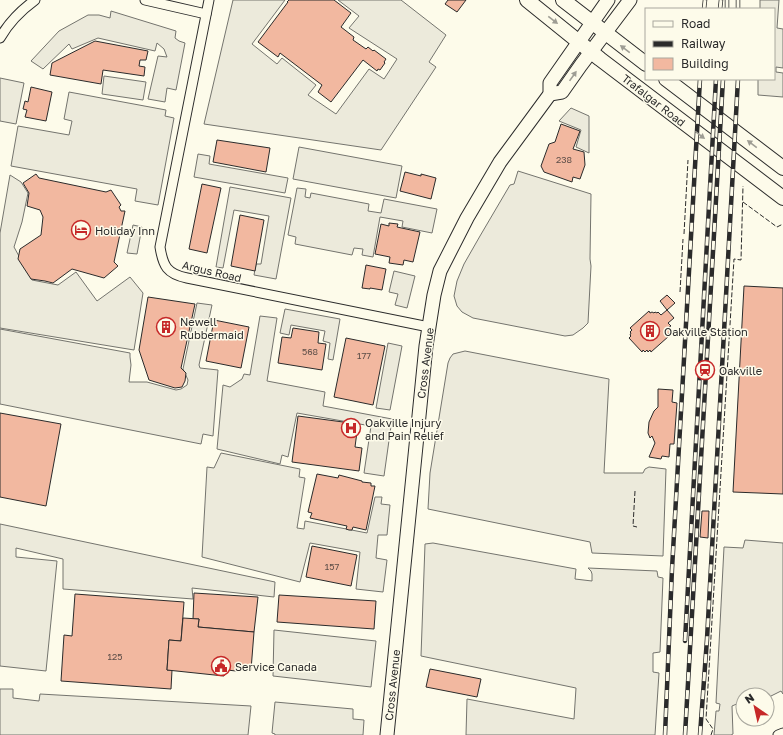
<svg xmlns="http://www.w3.org/2000/svg" width="783" height="735" font-family="'Golos Text',sans-serif">
	<style>
		.parking { fill: #eceadb; stroke: #74746e }
		.building { fill: #f2b8a0; stroke: #2b2b2b }
		.lines { fill: none; stroke-linecap: round; stroke-linejoin: round }
		.street-casing { stroke: #2b2b2b; stroke-width: 11 }
		.secondary-casing { stroke: #2b2b2b; stroke-width: 15 }
		.primary-casing { stroke: #2b2b2b; stroke-width: 16 }
		.street { stroke: #fdfbea; stroke-width: 9 }
		.secondary { stroke: #fdfbea; stroke-width: 13 }
		.primary { stroke: #fdfbea; stroke-width: 14 }
		.rail-casing { stroke: #2b2b2b; stroke-width: 4.5 }
		.rail { stroke: #fdfbea; stroke-width: 3; stroke-dasharray: 9; stroke-linecap: butt }
		.fence { stroke: #2b2b2b; stroke-width: 1; stroke-dasharray: 5 2; stroke-linecap: butt }
		.oneway { fill: #9e9d94 }
		.labels { text-anchor: middle; dominant-baseline: central; stroke-width: 3; stroke-linejoin: round; paint-order: stroke }
		.number-label { font-size: 9px; fill: #5d4e48 }
		.street-label { font-size: 11px; fill: #2b2b2b; stroke: #fdfbea }
		.poi-label { font-size: 11px; fill: #2b2b2b; stroke: #fdfbea; text-anchor: start }
	</style>
	<rect width="100%" height="100%" fill="#fdfbea"/>
	<g class="parking">
		<path d="M233 0H285L252 44 277 64 282 58 316 85 308 95 336 114 369 69 384 79 397 59 349 28 359 16 338 0H401L446 35 429 62 436 67 381 150 204 124Z"/>
		<path d="M760 0H779L777 28 783 29V68L776 67V72L783 73V97L758 95V79H774V9H760Z"/>
		<path d="M111 11 176 31 175 38 179 41 185 43 176 90 167 88 165 102 148 99 158 56 167 57 164 49 157 43 155 51 98 38 72 49 69 44 43 69 31 61 59 31 88 15H99L110 18Z"/>
		<path d="M104 76 146 82 143 100 102 94Z"/>
		<path d="M0 78 24 83 16 124 0 121Z"/>
		<path d="M69 92 166 110 165 116 174 118 158 205 135 201 137 189 11 166 18 126 69 135 72 121 64 119Z"/>
		<path d="M571 108 589 116V153L576 147 581 130 559 121Z"/>
		<path d="M299 147 402 166 396 198 293 179Z"/>
		<path d="M198 154 210 156 209 164 288 178 285 193 194 177Z"/>
		<path d="M518 171 591 194 590 259 591 266 588 323 583 328 573 335 565 336 473 318 462 312 457 306 454 296 457 281 464 264 480 236 510 185 514 184Z"/>
		<path d="M10 175 21 182 28 193 22 222 14 247 32 280 58 285 76 272 97 301 130 277 143 293 134 350 0 328V233Z"/>
		<path d="M230 187 291 198 276 279 254 275 256 264H261L269 216 234 210 223 268 216 267Z"/>
		<path d="M297 188 306 189 305 197 310 198 311 193 369 204 368 211 381 213 384 199 437 209 432 233 402 227 403 221 380 217 373 257 362 255 363 249 354 248 352 255 295 244 296 237 288 235Z"/>
		<path d="M133 225 142 227 137 254 127 253Z"/>
		<path d="M394 271 415 276 407 308 395 305 398 294 389 292Z"/>
		<path d="M197 303 212 305 199 365 200 368 218 370 213 436 203 434 201 444 0 404V329L130 353V357L131 365 129 382H147L176 390 181 389 187 385 188 380 183 369Z"/>
		<path d="M285 309 340 319 333 360 328 359 330 343 323 341 325 331 291 325 289 335 280 333Z"/>
		<path d="M260 316 277 318 267 381 325 392 323 406 392 419 384 476 364 473 371 426 297 413 288 457 282 455 280 464 217 449 223 385 230 387 242 379 244 374 250 375Z"/>
		<path d="M388 343 402 346 390 410 376 408Z"/>
		<path d="M465 351 609 379 604 473H643L645 469 649 467 666 469 663 556 592 553 590 542 428 509 430 473 448 363 450 358 453 354Z"/>
		<path d="M221 453 300 469 299 477 305 478 297 528 304 529 305 521 367 533 375 497H382L381 504 390 505 387 535H378L376 558 387 560 383 592 356 589 360 552 310 543 300 582 202 557 207 467 214 468Z"/>
		<path d="M0 524 275 582 274 597 192 588 193 599 63 589V559L16 548V557L57 561 46 671 0 666Z"/>
		<path d="M745 540 783 543V694L781 691 767 698V695H743V711L739 703 732 706 733 734 731 735H714L716 711H719L720 704 716 703 724 547 743 548Z"/>
		<path d="M433 543 576 569 575 579 592 581V574L591 571 588 568 657 571 658 577 663 578 660 652 653 653V672L659 673 655 735H466L467 699 574 719 576 688 421 656 425 544Z"/>
		<path d="M274 630 376 641 371 687 273 676Z"/>
		<path d="M0 689H13V698L39 701 40 694 251 706 248 735H0Z"/>
		<path d="M275 702 353 709V719L364 720 363 735H275V734L272 733Z"/>
	</g>
	<g class="building">
		<path d="M289 0H334L351 13 341 27 354 37 353 40 366 49 368 47 373 51 374 50 386 59 384 62 385 63 380 70 378 69 377 71 363 60 331 102 318 92 322 85 280 53 278 57 258 42 288 2H287Z"/>
		<path d="M448 0H466L457 12 445 4Z"/>
		<path d="M95 41 148 51 146 60H140L139 66 145 67 144 76 103 70 101 84 50 75 52 63Z"/>
		<path d="M31 87 52 92 46 121 25 117 27 110 23 109 25 101 28 102Z"/>
		<path d="M561 124 580 131 573 149 584 152 585 165 580 179 573 177 572 182 544 172 541 166 549 144 555 142Z"/>
		<path d="M217 140 270 148 266 172 213 162Z"/>
		<path d="M405 172 421 176V174L436 178 431 199 400 191Z"/>
		<path d="M36 174 39 178 106 192 111 190 121 205 119 207 121 211H125L114 262 118 266 104 278 72 269 53 283 45 281 31 279 18 259 20 249 41 235 43 217 40 210 27 206 29 193 23 183Z"/>
		<path d="M202 184 221 188 207 253 189 249Z"/>
		<path d="M240 215 264 220 255 271 231 266Z"/>
		<path d="M389 223 398 224 397 227 420 232 413 262 404 260 403 265 389 263 390 257 375 254 381 224 389 226Z"/>
		<path d="M366 265 386 269 382 290 370 288V289L362 288Z"/>
		<path d="M744 286 783 288V494L733 492Z"/>
		<path d="M667 295 675 303 667 310 660 301Z"/>
		<path d="M148 297 195 304 181 368 186 373 185 381 182 387 175 388 149 380 139 350Z"/>
		<path d="M667 310 674 318 668 323 671 326 669 327 671 329 669 331 670 332 668 334 669 336 651 352 650 350 648 352 647 350 645 352 643 350 642 352 629 338 631 336 630 335 631 333 630 332 632 330 630 328 649 311 650 313 652 312 654 313 655 312 657 313 658 312 661 315Z"/>
		<path d="M214 320 249 327 241 368 206 361Z"/>
		<path d="M293 328 319 332 318 343 326 344 322 370 278 363 282 337 291 338Z"/>
		<path d="M346 338 385 346 373 405 334 397Z"/>
		<path d="M658 389 673 390 672 402 677 403 674 444H670L669 457 662 456 661 459 649 457 655 443 652 436 650 438 648 433 649 422 654 411 658 407Z"/>
		<path d="M0 413 61 424 46 506 0 497Z"/>
		<path d="M298 416 358 424 355 447 362 448 359 471 292 462Z"/>
		<path d="M317 474 338 478 339 475 362 481V482L371 483V486H375L366 530 353 527 352 530H349L346 529 347 526 310 518 312 513 308 512Z"/>
		<path d="M702 511H709L708 538 700 537Z"/>
		<path d="M312 546 357 555 351 586 306 577Z"/>
		<path d="M194 593 258 597 254 632 198 627 199 619H193Z"/>
		<path d="M75 594 184 602 181 641 169 640 167 670H172L171 689 61 681 64 635 72 636Z"/>
		<path d="M279 595 376 601 374 629 277 622Z"/>
		<path d="M183 618 199 619 198 627 254 632 251 670 236 669V671L227 670V672H225L224 676 167 670 169 640 181 641Z"/>
		<path d="M430 669 481 679 477 697 426 687Z"/>
	</g>
	<g class="lines">
		<defs>
			<g id="street">
				<path d="M145 0 206 14"/>
				<path d="M209 0 160 247C163 266 167 274 187 278L429 327"/>
				<path d="M0 38C9 22 20 11 35 0"/>
				<path d="M778 735 783 733"/>
			</g>
			<g id="secondary">
				<path d="M550 94 562 92 581 65 630 0"/>
				<path d="M387 735 426 346 434 295 440 271 467 218 500 162 550 94V83L608 0"/>
			</g>
			<g id="primary">
				<path d="M527 0 600 59 783 198"/>
				<path d="M563 0 646 64"/>
				<path d="M666 79 783 168"/>
			</g>
		</defs>
		<use href="#street" class="street-casing"/>
		<use href="#secondary" class="secondary-casing"/>
		<use href="#primary" class="primary-casing"/>
		<use href="#street" class="street"/>
		<use href="#secondary" class="secondary"/>
		<use href="#primary" class="primary"/>
		<defs>
			<g id="rail">
				<path d="M738 0V9"/>
				<path d="M704 9 705 0"/>
				<path d="M720 9 721 0"/>
				<path d="M727 9V0"/>
				<path d="M685 641 716 79"/>
				<path d="M665 735 672 569 700 79"/>
				<path d="M685 735 723 79"/>
				<path d="M700 735 707 639 738 79"/>
			</g>
		</defs>
		<use href="#rail" class="rail-casing"/>
		<use href="#rail" class="rail"/>
		<g class="fence">
			<path d="M743 202 777 227 783 224"/>
			<path d="M684 234 688 160"/>
			<path d="M680 292 683 239"/>
			<path d="M635 491 633 526 637 527"/>
			<path d="M711 735 713 729 706 719 734 259 741 260 743 186"/>
		</g>
	</g>
	<defs><path id="oneway-solid" d="M-6-.8H1V-3.2L6.5 0L1 3.2V.8H-6Z"/></defs>
	<g class="oneway">
		<use href="#oneway-solid" transform="translate(553 20) rotate(38)"/>
		<use href="#oneway-solid" transform="translate(625 49) rotate(-143)"/>
		<use href="#oneway-solid" transform="translate(573 76) rotate(-55)"/>
		<use href="#oneway-solid" transform="translate(700 135) rotate(38)"/>
		<use href="#oneway-solid" transform="translate(752 144) rotate(-143)"/>
	</g>
	<defs>
		<symbol id="hotel-ring" viewBox="-11 -11 22 22"><circle r="9.5" fill="#fdfbea" stroke="#c62828" stroke-width="1.5"/><path d="M-6-4.5h1.5V1H6V5H4.5V3h-9V5H-6ZM-4 0a1.8 1.8 0 1 1 3.6 0ZM.5 0V-2.5h3Q6-2.5 6 0Z" fill="#c62828"/></symbol>
		<symbol id="building-ring" viewBox="-11 -11 22 22"><circle r="9.5" fill="#fdfbea" stroke="#c62828" stroke-width="1.5"/><path d="M-4-6H4V6H1V3H-1V6H-4ZM-2.5-4.3h1.7v1.8h-1.7ZM.8-4.3h1.7v1.8H.8ZM-2.5-1h1.7V.8h-1.7ZM.8-1h1.7V.8H.8Z" fill="#c62828"/></symbol>
		<symbol id="station-ring" viewBox="-11 -11 22 22"><circle r="9.5" fill="#fdfbea" stroke="#c62828" stroke-width="1.5"/><path d="M-3-6H3Q5-6 5-4V2Q5 4 3 4L4.5 6H3L1.5 4h-3L-3 6H-4.5L-3 4Q-5 4-5 2V-4Q-5-6-3-6ZM-3.5-4v3h7v-3ZM-3.5 1v1.5H-2V1ZM2 1v1.5H3.5V1Z" fill="#c62828"/></symbol>
		<symbol id="hospital-ring" viewBox="-11 -11 22 22"><circle r="9.5" fill="#fdfbea" stroke="#c62828" stroke-width="1.5"/><path d="M-5-5h3v3.5h4V-5h3V5h-3V1.5h-4V5h-3Z" fill="#c62828"/></symbol>
		<symbol id="civic-ring" viewBox="-11 -11 22 22"><circle r="9.5" fill="#fdfbea" stroke="#c62828" stroke-width="1.5"/><path d="M-.6-6.5H3V-4.5H.6V-3L4-1V1h2V6H-6V1h2V-1L-.6-3ZM-1.2 2.5V6h2.4V2.5Z" fill="#c62828"/></symbol>
	</defs>
	<g fill-rule="evenodd">
		<use href="#hotel-ring" x="70" y="219" width="22" height="22"/>
		<use href="#building-ring" x="155" y="316" width="22" height="22"/>
		<use href="#building-ring" x="639" y="320" width="22" height="22"/>
		<use href="#station-ring" x="694" y="359" width="22" height="22"/>
		<use href="#hospital-ring" x="340" y="417" width="22" height="22"/>
		<use href="#civic-ring" x="210" y="655" width="22" height="22"/>
	</g>
	<g class="labels">
		<g class="number-label">
			<text x="564" y="159">238</text>
			<text x="310" y="351">568</text>
			<text x="364" y="355">177</text>
			<text x="332" y="566">157</text>
			<text x="115" y="656">125</text>
		</g>
		<g class="street-label">
			<text transform="translate(654 100) rotate(38)">Trafalgar Road</text>
			<text transform="translate(212 271) rotate(13)">Argus Road</text>
			<text transform="translate(425 363) rotate(-83)">Cross Avenue</text>
			<text transform="translate(392 685) rotate(-84)">Cross Avenue</text>
		</g>
		<g class="poi-label">
			<text x="95" y="230">Holiday Inn</text>
			<text x="180" y="321">Newell<tspan x="180" dy="13">Rubbermaid</tspan></text>
			<text x="664" y="331">Oakville Station</text>
			<text x="719" y="370">Oakville</text>
			<text x="365" y="422">Oakville Injury<tspan x="365" dy="13">and Pain Relief</tspan></text>
			<text x="235" y="666">Service Canada</text>
		</g>
	</g>
	<rect x="645" y="8" width="130" height="72" fill="#fdfbea" stroke="#a9a89e"/>
	<rect x="653" y="21" width="20" height="6" fill="#fdfbea" stroke="#a9a89e"/>
	<text x="681" y="28" font-size="12" fill="#2b2b2b">Road</text>
	<rect x="653" y="41" width="20" height="6" fill="#2b2b2b" stroke="#a9a89e"/>
	<text x="681" y="48" font-size="12" fill="#2b2b2b">Railway</text>
	<rect x="653" y="58" width="20" height="12" fill="#f2b8a0" stroke="#a9a89e"/>
	<text x="681" y="68" font-size="12" fill="#2b2b2b">Building</text>
	<g transform="translate(755 707) rotate(326)"><circle r="19" fill="#fdfbea" stroke="#a9a89e"/>
	<path d="M0-3L7 15L0 10L-7 15Z" fill="#c62828"/>
	<text y="-6" font-size="11" font-weight="bold" text-anchor="middle" fill="#2b2b2b">N</text>
	</g>
</svg>
